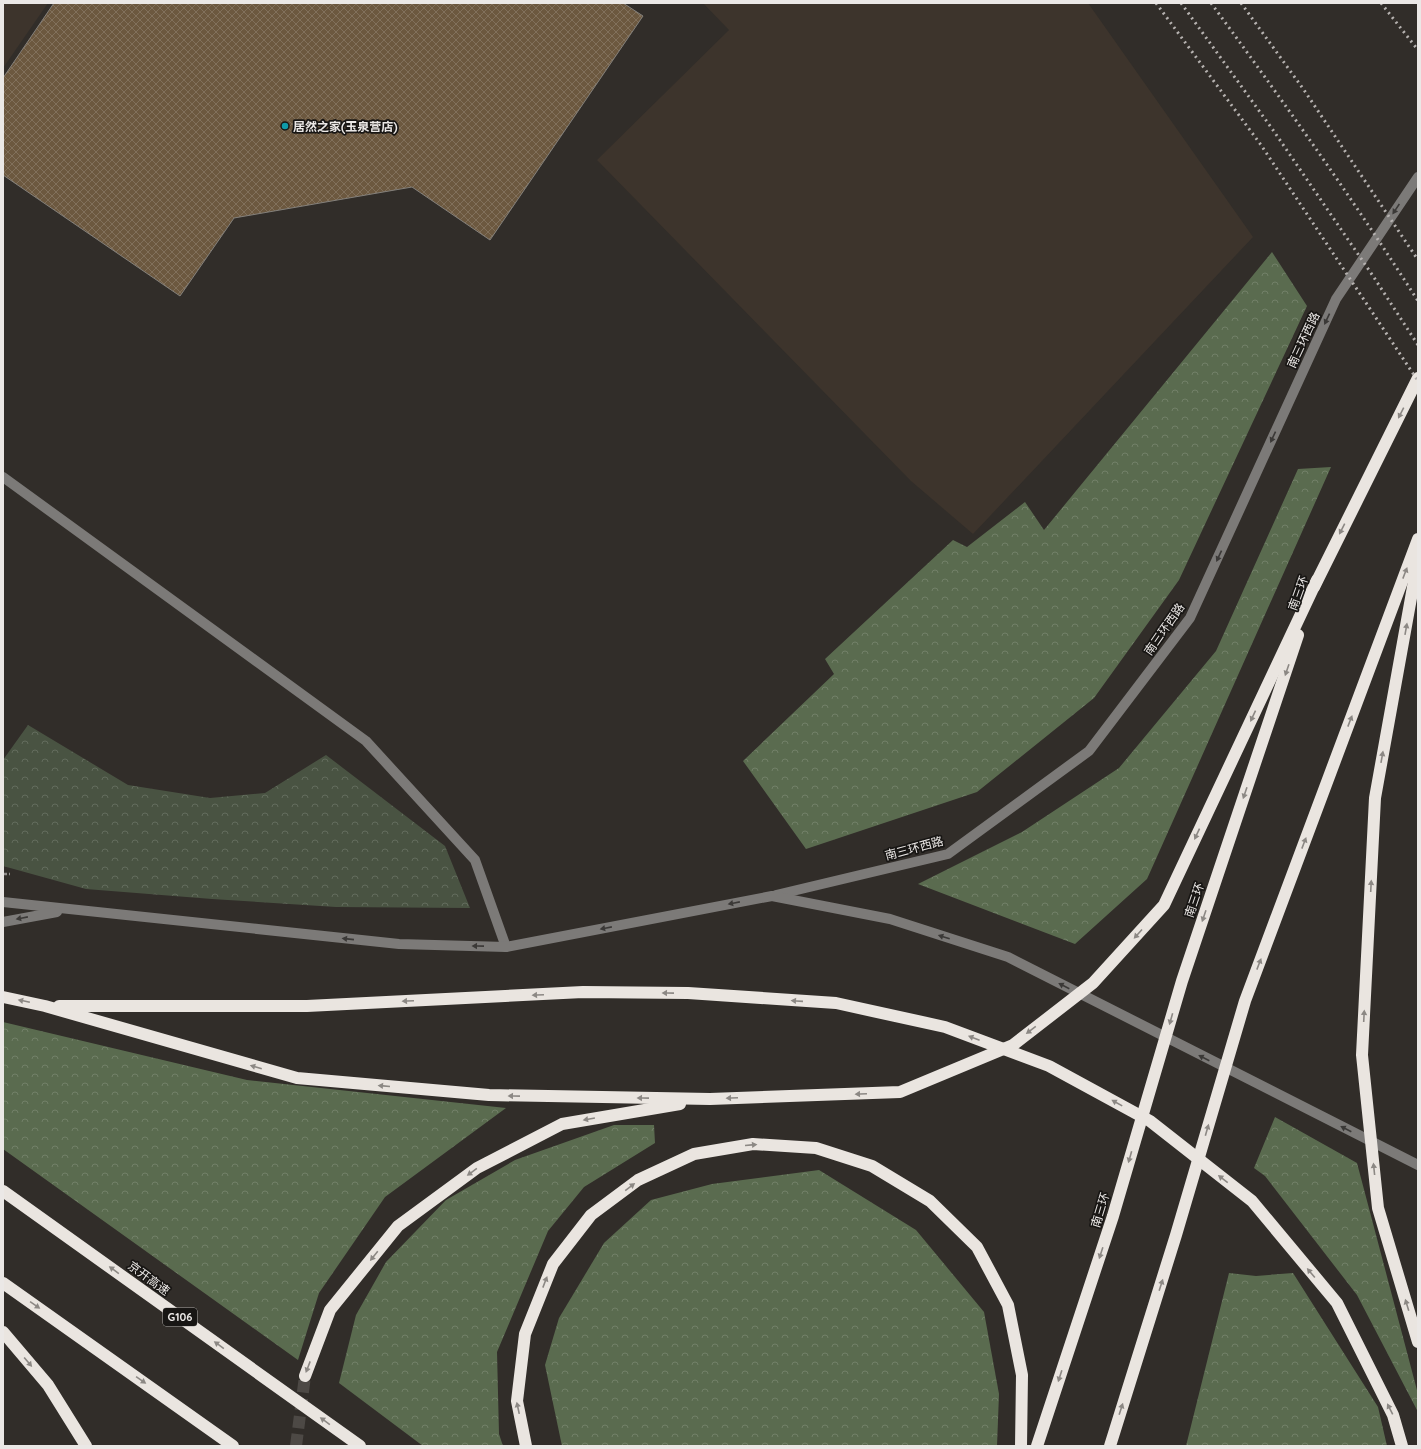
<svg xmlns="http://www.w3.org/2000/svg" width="1421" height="1449" font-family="Quicksand,'Noto Sans SC',sans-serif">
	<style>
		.built { fill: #3d342c }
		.forest { fill: url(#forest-crowns) }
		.park { fill: url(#park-crowns) }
		.building { fill: url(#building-cross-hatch); stroke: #84807b }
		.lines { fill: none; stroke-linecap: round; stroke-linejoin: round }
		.highway-tunnel { stroke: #4d4945; stroke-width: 12; stroke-dasharray: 12 6; stroke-linecap: butt }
		.path { stroke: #928e8c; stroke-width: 2.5; stroke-dasharray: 4 2; stroke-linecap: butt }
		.minor { stroke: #7c7a78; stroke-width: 10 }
		.highway { stroke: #eae5e0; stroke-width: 12 }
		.rail { stroke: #b6b2b0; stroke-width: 3; stroke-dasharray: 2 4; stroke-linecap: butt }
		.oneway { fill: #3b3937 }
		.oneway2 { fill: #8c8884 }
		.culture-dot { fill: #0f9aa8; stroke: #181614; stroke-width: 1.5 }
		.labels { text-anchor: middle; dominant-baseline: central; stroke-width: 3.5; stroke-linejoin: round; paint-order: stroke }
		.shield { fill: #181614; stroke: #aca9a7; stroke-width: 1 }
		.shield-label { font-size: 11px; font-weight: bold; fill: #ebe8e6 }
		.poi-label { font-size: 12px; font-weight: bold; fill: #ebe8e6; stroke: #181614; text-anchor: start }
		.street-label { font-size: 12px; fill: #ebe8e6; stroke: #181614 }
	</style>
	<defs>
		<pattern id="forest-crowns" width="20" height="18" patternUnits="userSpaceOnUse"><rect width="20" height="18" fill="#5a6b4f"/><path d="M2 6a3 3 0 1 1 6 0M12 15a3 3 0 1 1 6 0" fill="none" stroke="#728068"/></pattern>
		<pattern id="park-crowns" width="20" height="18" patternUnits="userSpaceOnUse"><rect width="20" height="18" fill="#495342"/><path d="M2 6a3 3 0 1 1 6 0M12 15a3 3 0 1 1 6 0" fill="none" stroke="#636c5d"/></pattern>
		<pattern id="building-cross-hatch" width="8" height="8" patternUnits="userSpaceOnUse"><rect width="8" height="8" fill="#6c583f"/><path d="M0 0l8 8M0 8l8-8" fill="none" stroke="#81705b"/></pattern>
	</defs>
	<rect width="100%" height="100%" fill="#312d29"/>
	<g class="built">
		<path d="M3 3H48L3 68Z"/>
		<path d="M703 3H1088L1253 237 973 534 911 481 597 160 729 30Z"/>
	</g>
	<g class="forest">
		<path d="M1272 252 1307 306 1179 580 1094 698 977 792 806 849 743 761 834 674 825 659 953 540 967 547 1025 502 1044 530Z"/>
		<path d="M1331 467 1147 879 1075 944 918 884 1022 832 1119 768 1216 651 1298 469Z"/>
		<path d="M3 1022 247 1080 506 1108 385 1197 319 1293 298 1360 3 1149Z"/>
		<path d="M1275 1117 1357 1163 1418 1394V1412L1357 1295 1265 1176 1254 1168Z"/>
		<path d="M614 1125H654L655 1143 584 1187 548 1231 497 1352 499 1434 503 1446H423L339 1383 356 1315 386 1262 446 1200 515 1160Z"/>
		<path d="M819 1170 916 1230 984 1312 999 1394 997 1446H562L545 1365 559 1318 604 1243 651 1200 712 1184Z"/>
		<path d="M1229 1273 1256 1276 1293 1273 1378 1407 1387 1446H1186Z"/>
	</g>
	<path class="park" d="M28 725 128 785 210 798 265 793 326 755 445 846 470 908 336 907 212 899 86 889 3 866V760Z"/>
	<path class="building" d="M54 3H623L643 16 490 240 412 187 234 218 180 296 3 175V78Z"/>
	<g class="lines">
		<path class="highway-tunnel" d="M296 1446 305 1376"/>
		<path class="path" d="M3 874H10"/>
		<g class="minor">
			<path d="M3 477 366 741 475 860 506 947"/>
			<path d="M776 895 948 854 1089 751 1190 618 1336 299 1418 177"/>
			<path d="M3 902 399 944 506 947 772 896 890 919 1008 957 1418 1165"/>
			<path d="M3 922 57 912"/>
		</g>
		<g class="highway">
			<path d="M1418 559 1375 798 1362 1055 1378 1208 1418 1342"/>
			<path d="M1314 587 1418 378"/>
			<path d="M3 997 45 1006 297 1078 489 1095 710 1099 900 1092 1013 1045 1093 983 1164 905 1317 580"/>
			<path d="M59 1006H307L583 992 688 993 836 1003 945 1027 1049 1066 1150 1121 1252 1201 1337 1303 1393 1415 1402 1446"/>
			<path d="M3 1191 360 1446"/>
			<path d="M3 1283 233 1446"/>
			<path d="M3 1332 48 1385 86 1446"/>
			<path d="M305 1376 330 1310 398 1226 477 1168 562 1124 680 1104"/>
			<path d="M526 1446 517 1401 525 1334 553 1264 591 1215 638 1180 694 1154 753 1144 816 1148 872 1166 930 1201 977 1247 1008 1305 1022 1375 1021 1446"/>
			<path d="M1037 1446 1113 1216 1182 981 1298 635"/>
			<path d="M1110 1446 1176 1235 1245 1001 1418 539"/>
		</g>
		<g class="rail">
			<path d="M1156 3 1261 145 1418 381"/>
			<path d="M1181 3 1273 130 1373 276 1418 345"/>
			<path d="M1211 3C1283 101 1353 199 1418 301"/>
			<path d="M1241 3 1304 90 1418 260"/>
			<path d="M1381 3 1418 50"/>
		</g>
	</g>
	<defs><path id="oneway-solid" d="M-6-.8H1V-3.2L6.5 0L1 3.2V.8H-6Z"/></defs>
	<g class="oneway">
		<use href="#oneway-solid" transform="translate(1396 209) rotate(124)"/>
		<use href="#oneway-solid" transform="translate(1327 319) rotate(115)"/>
		<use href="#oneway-solid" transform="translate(1273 437) rotate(115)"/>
		<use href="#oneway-solid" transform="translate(1219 556) rotate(115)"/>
		<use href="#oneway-solid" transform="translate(734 903) rotate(169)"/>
		<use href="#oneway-solid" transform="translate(22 918) rotate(169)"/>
		<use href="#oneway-solid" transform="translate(606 928) rotate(169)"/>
		<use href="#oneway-solid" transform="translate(944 937) rotate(-162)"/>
		<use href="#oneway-solid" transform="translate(348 939) rotate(-174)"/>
		<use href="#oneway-solid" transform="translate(478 946) rotate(-179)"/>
		<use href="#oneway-solid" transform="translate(1064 986) rotate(-153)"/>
		<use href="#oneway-solid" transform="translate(1204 1058) rotate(-153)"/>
		<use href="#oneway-solid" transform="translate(1346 1129) rotate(-153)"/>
	</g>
	<g class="oneway2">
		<use href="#oneway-solid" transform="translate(1401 413) rotate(117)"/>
		<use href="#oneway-solid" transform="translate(1342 529) rotate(117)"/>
		<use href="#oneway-solid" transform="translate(1405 573) rotate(-69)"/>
		<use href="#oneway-solid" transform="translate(1406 629) rotate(-80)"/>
		<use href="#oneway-solid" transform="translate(1287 670) rotate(109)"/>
		<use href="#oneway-solid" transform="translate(1253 716) rotate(115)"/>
		<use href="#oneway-solid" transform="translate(1350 721) rotate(-69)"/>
		<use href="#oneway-solid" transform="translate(1382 757) rotate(-80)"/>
		<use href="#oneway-solid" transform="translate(1245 793) rotate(109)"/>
		<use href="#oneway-solid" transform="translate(1197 834) rotate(115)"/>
		<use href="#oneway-solid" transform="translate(1304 843) rotate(-69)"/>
		<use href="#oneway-solid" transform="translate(1371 886) rotate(-87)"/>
		<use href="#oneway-solid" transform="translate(1204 916) rotate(109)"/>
		<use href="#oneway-solid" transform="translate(1138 934) rotate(132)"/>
		<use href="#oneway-solid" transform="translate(1259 964) rotate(-69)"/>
		<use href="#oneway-solid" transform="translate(668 993) rotate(-179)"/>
		<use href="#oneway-solid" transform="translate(538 995) rotate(177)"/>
		<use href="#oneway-solid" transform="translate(24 1001) rotate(-168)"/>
		<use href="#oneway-solid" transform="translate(408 1001) rotate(177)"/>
		<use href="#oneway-solid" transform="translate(797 1001) rotate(-176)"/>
		<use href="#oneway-solid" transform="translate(1364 1016) rotate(-87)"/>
		<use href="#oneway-solid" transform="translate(1171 1019) rotate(106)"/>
		<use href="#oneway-solid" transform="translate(1031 1030) rotate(143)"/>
		<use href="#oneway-solid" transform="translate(974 1038) rotate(-159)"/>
		<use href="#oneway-solid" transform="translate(256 1067) rotate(-164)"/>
		<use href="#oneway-solid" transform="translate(384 1086) rotate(-175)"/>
		<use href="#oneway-solid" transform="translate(861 1094) rotate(178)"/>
		<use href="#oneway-solid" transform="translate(514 1096) rotate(-179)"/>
		<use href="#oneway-solid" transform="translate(643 1098) rotate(-179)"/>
		<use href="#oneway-solid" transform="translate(732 1098) rotate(178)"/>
		<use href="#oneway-solid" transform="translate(1117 1103) rotate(-151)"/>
		<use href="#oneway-solid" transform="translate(589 1119) rotate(170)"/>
		<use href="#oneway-solid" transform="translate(1207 1130) rotate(-74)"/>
		<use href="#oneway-solid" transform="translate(751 1145) rotate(-5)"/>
		<use href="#oneway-solid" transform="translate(1130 1157) rotate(106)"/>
		<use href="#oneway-solid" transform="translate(1374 1169) rotate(-96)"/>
		<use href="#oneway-solid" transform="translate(472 1172) rotate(144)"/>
		<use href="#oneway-solid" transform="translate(1223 1179) rotate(-142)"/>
		<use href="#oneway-solid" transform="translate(630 1187) rotate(-37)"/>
		<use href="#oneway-solid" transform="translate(1101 1253) rotate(108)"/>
		<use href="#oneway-solid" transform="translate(374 1256) rotate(129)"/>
		<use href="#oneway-solid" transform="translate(114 1270) rotate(-144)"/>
		<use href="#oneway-solid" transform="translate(1311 1273) rotate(-130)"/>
		<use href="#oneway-solid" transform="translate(545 1282) rotate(-69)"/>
		<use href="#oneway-solid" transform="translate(1161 1285) rotate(-72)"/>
		<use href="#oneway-solid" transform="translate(35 1305) rotate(35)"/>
		<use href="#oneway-solid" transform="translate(1407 1305) rotate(-107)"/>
		<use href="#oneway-solid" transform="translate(219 1345) rotate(-144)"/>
		<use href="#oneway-solid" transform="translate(28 1362) rotate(50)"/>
		<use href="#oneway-solid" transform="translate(308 1367) rotate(111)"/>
		<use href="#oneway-solid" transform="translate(1060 1376) rotate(108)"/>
		<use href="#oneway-solid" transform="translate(141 1380) rotate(35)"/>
		<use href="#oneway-solid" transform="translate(518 1408) rotate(-102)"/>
		<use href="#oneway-solid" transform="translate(1121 1409) rotate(-72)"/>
		<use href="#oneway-solid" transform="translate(1390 1409) rotate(-117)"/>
		<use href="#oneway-solid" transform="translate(325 1421) rotate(-144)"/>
	</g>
	<circle class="culture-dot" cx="285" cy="126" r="4"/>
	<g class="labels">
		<rect class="shield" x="163" y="1308" width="34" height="18" rx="3"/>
		<g class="shield-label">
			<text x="180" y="1317">G106</text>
		</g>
		<g class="poi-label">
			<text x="293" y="126">居然之家(玉泉营店)</text>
		</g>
		<g class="street-label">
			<text transform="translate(1303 340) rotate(-65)">南三环西路</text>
			<text transform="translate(1298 593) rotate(-70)">南三环</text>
			<text transform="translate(1164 629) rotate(-55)">南三环西路</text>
			<text transform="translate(914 848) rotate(-15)">南三环西路</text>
			<text transform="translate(1194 900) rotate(-71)">南三环</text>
			<text transform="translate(1100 1210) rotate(-73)">南三环</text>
			<text transform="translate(149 1278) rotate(36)">京开高速</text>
		</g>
	</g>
	<rect width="1421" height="1449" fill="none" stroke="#ebe8e6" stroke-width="8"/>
</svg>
